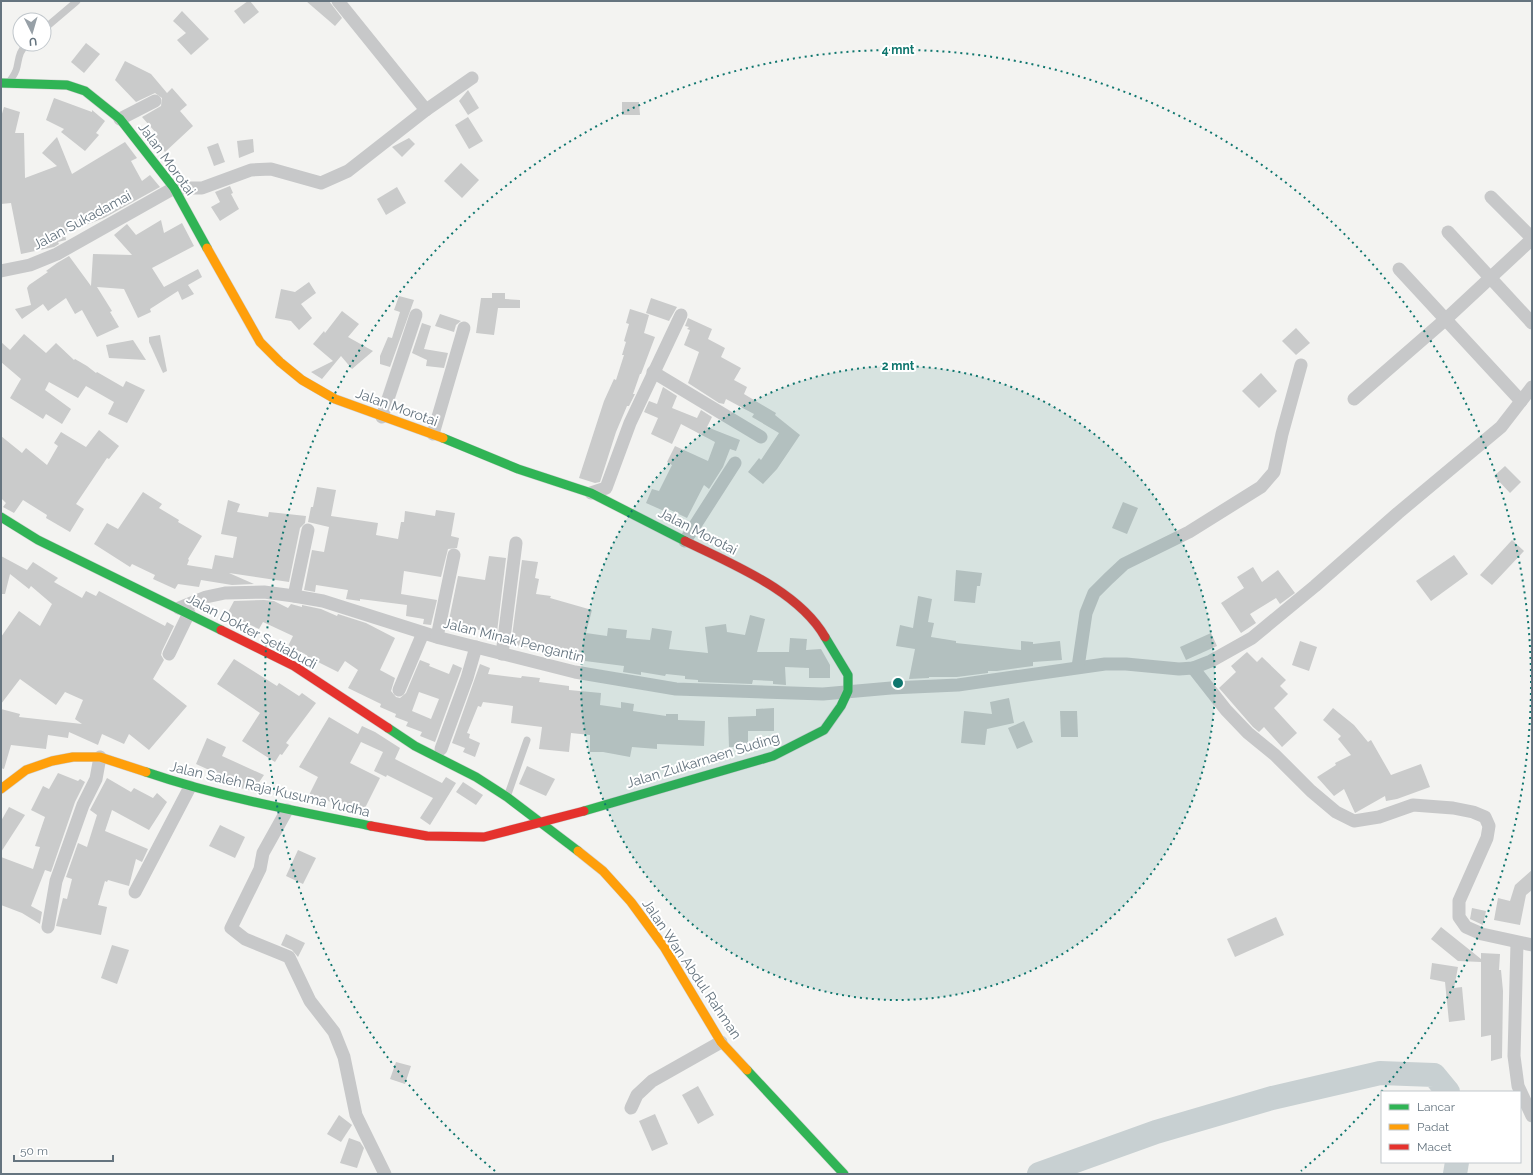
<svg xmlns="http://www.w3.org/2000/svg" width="1533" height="1175" font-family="Raleway,sans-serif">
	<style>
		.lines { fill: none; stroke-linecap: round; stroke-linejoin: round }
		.river { stroke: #c8d0d2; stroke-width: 24 }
		.building { fill: #cacbcb; fill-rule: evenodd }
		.fast-casing { stroke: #d0d0d0; stroke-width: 10 }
		.slow-casing { stroke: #d0d0d0; stroke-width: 10 }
		.jam-casing { stroke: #d0d0d0; stroke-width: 10 }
		.lane { stroke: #c7c8c9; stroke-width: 7 }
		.street { stroke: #c7c8c9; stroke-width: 13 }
		.fast { stroke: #30b455; stroke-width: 9 }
		.slow { stroke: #ff9f0a; stroke-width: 9 }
		.jam { stroke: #e5322d; stroke-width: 9 }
		.ring { fill: none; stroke: #0f766e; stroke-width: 2; stroke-dasharray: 2 4 }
		.labels { text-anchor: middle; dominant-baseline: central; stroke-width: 4; stroke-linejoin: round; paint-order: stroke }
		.street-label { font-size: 14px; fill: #65747f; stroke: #fff }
		.centre { fill: #0f766e; stroke: #fff; stroke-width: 2 }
		.ring-label { font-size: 12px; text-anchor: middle; font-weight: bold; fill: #0f766e; stroke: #fff; stroke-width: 4; stroke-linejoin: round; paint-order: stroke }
	</style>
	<rect width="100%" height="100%" fill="#f3f3f1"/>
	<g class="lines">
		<g class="river">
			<path d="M1039 1174 1156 1132 1272 1098 1380 1073 1434 1075 1448 1092"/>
			<path d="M1455 1174 1457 1162"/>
		</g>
	</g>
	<g class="building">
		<path d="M248 1H250L259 12 244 24 234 11Z"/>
		<path d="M306 1H329L342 18 335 26Z"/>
		<path d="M182 11 209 39 191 55 177 40 186 33 173 21Z"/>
		<path d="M86 43 100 54 84 73 71 62Z"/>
		<path d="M125 61 151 74 167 93 172 88 187 105 180 111 193 126 165 152 152 138 157 134 142 117 161 106 162 98 155 93 136 102 115 80Z"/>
		<path d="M468 90 479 108 468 115 459 101Z"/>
		<path d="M54 98 92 112V110L105 121 96 133 99 135 85 151 61 132 64 129 46 120Z"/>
		<path d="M622 102H639L640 115H622Z"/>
		<path d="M4 107 20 112 15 133H24L25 178 57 166 42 153 57 137 72 174 125 142 137 158 131 161 142 181 150 175 160 187 104 218 65 233 66 240 58 242 59 244 54 247 21 254 11 203 1 204V117Z"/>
		<path d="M468 117 483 141 469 149 455 125Z"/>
		<path d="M409 138 415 144 402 157 392 147Z"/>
		<path d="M253 139 254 152 239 158 237 141Z"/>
		<path d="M218 143 225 162 214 166 207 147Z"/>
		<path d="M461 163 479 180 462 198 444 181Z"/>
		<path d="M230 186 233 193 231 194 239 209 220 221 211 207 220 202 215 192Z"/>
		<path d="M397 187 406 203 386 215 377 199Z"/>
		<path d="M161 220 164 233 182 223 194 246 152 268 164 287 198 269 202 277 188 285 194 294 182 300 178 291 150 309 151 312 138 318 124 289 97 287 112 311 110 312 119 327 97 337 82 310 75 314 66 298 48 311 43 304 22 319 15 309 31 305 27 288 29 285 48 272 46 271 57 263 69 256 91 286 93 254 132 255 114 235 127 224 136 235Z"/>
		<path d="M309 282 316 293 301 304 312 318 299 330 291 321 275 318 281 289 295 292Z"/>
		<path d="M492 293H505V299L520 300V308H498L494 335 476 333 481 298H492Z"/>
		<path d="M399 296 414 300 390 367 380 364V356L388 337 392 338 400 312 394 310Z"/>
		<path d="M651 298 677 307 669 321 646 313Z"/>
		<path d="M630 309 649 315 644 333 655 337 641 374H640L633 394H635L629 406H627L616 432 600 482 595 483 579 478 604 401 614 379 616 380 624 355H622L626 342 624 341 629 324 626 323Z"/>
		<path d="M342 311 359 324 348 337 373 351 352 369 341 356 322 379 311 372 333 361 313 344 324 331 325 333Z"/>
		<path d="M440 314 461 321 456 325 454 332 435 326Z"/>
		<path d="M688 318 712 329 708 339 725 348 721 357 741 368 734 380 747 387 744 394 776 413 775 415 800 435 777 469 763 484 748 472 759 458 761 460 779 433 752 417 754 414 726 399 724 404 719 403 688 383 699 352 684 345 690 330 687 329 689 327 685 326Z"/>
		<path d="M422 323 431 326 424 349 448 353 444 368 426 366 427 360 412 353Z"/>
		<path d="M1296 328 1310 343 1296 355 1282 341Z"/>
		<path d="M24 334 46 353 56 343 74 360 75 359 87 366 96 373 97 372 123 387 126 381 145 390 127 423 108 414 114 402 86 386 78 398 49 382 45 390 71 409 62 424 46 414 43 419 10 398 21 379 1 362V342L10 350Z"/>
		<path d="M160 335 167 371 163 373 149 342V337Z"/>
		<path d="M133 340 146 360 109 358 106 345Z"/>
		<path d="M1261 373 1277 391 1259 408 1242 391Z"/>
		<path d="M663 387 677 396 672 408 697 418 701 410 712 417 707 427 740 440 736 451 730 449 723 467 709 489 704 485 687 518 666 508 664 511 646 503 652 489 659 491 672 465 667 462 675 446 708 461 715 442 681 424 672 444 651 434 658 418 644 412 649 401 657 404Z"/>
		<path d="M99 430 119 446 109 459 107 458 76 504 84 509 70 532 46 518 47 515 23 500 14 513 3 507 6 503 1 498V436L22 453 26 448 47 465 58 446 54 443 61 432 86 447Z"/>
		<path d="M1505 466 1521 482 1510 493 1494 476Z"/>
		<path d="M317 487 336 490 331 516 378 523 376 535 398 539 401 522H404L405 511 435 516 436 510 455 513 451 536 459 538 457 548 448 549 441 577 404 571 401 594 437 600 431 625 423 624 424 619 406 616 407 605 360 599V601L346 599 348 590 316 585 315 592 304 590 312 550 324 552 329 527 308 522 311 507H313Z"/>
		<path d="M143 492 162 504 159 508 179 520 178 522 202 536 188 559 189 560 187 565 212 569 215 555 233 558 237 537 221 534 228 500 240 504 237 512 268 517 269 512 306 516 305 523 300 528 289 582 229 573 254 584 232 585 201 580 199 587 178 584 175 589 153 579 155 575 132 564 130 567 94 544 107 523 118 529Z"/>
		<path d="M1123 502 1138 508 1127 534 1112 528Z"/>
		<path d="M1512 540 1524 551 1492 585 1480 575Z"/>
		<path d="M1454 555 1468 574 1431 601 1416 581Z"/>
		<path d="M1 556 27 570 33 562 58 578 54 582 82 598 86 591 96 596 99 591 165 626 167 622 174 626 162 651 161 655 164 660 153 679 187 706 149 750 129 734 124 744 102 734 98 745 69 732 68 738 48 735 46 749 11 745 4 769 1 768V709L20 714 19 717 82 724 75 719 83 700 65 692 56 705 20 679 1 704V637L19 611 40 626 52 604 31 586 29 589 10 574 5 594H1Z"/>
		<path d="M489 556 506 558 496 640 479 637 480 630 448 625 458 576 485 580Z"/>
		<path d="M522 560 538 562 535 578 539 579 536 594 551 596 550 598 592 610 586 633 607 636 608 628 627 630 626 638 650 640 652 628 672 631 669 649 708 653 705 627 726 624 727 632 745 635 750 615 765 619 757 652H789L790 638 807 639 806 650 821 649 830 665V678H809V668L785 667 786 685 773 684V681L753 680 752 684 698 682V680L685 679V676L666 674 665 676 641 672V675L623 672 624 666 585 661V659L511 644Z"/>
		<path d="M1253 567 1262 582 1278 570 1295 593 1280 604 1276 598 1250 614 1256 623 1241 633 1221 603 1244 588 1237 577Z"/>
		<path d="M956 570 982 573 980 586H977L975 603 954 601Z"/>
		<path d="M918 596 932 599 928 622 934 623 931 637 956 641V643L1021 650V641L1033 642V644L1060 641 1062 660 1033 662V666L997 671H988V673L957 677H929V678L909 679 915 649 896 646 900 625 913 628Z"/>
		<path d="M264 600 274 601 288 608 291 604 302 607V605L321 609 337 616 338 614 366 623 395 638 380 670 395 678 391 691 396 697 400 698 406 693 420 660 430 664 429 666 449 674 453 664 462 668 435 742 420 736 422 732 406 726 408 722 395 717 396 714 380 707 381 704 348 688 358 670 345 661 338 672 314 660 313 662 304 657 305 654 288 646 293 636 263 622 259 629 227 614 234 601ZM419 692 439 699 431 719 412 711Z"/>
		<path d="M1211 633 1217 646 1186 660 1180 647Z"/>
		<path d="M1300 641 1317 647 1309 671 1292 665Z"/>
		<path d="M1247 652 1257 662 1262 657 1286 680 1280 686 1288 694 1274 708 1297 733 1282 747 1264 727 1259 732 1253 727 1219 688 1236 672 1231 666Z"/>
		<path d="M234 659 277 686 279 683 299 696 302 693 316 703 286 743 289 745 282 755 280 754 275 762 242 741 260 713 217 684Z"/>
		<path d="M480 664 490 668 488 674 521 678 522 676 540 678 539 682 569 686V690L601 693 600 705 621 708V702L634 704 633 711 666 716V714H678V720L705 721 704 746 657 744V749L632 747 630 757 603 752H590V735L571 733 569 752 539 749 542 727 511 723 513 706 483 702 481 707 478 706 467 733 470 734 469 738 480 743 475 757 463 752 465 748 452 743Z"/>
		<path d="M1009 698 1014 723 987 729 985 745 961 743 964 711 992 714 990 702Z"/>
		<path d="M774 708V731H748V747H729L728 717 756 716V709Z"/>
		<path d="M1333 708 1354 725 1368 742 1371 740 1391 775 1421 764 1430 787 1397 799 1386 801 1385 796 1355 813 1344 789 1334 796 1317 777 1336 765 1335 763 1351 755 1338 739 1341 736 1323 720Z"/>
		<path d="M1060 711H1077L1078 737H1061Z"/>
		<path d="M329 717 358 734 362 726 375 732 400 748 395 759 442 783 446 777 456 783 430 825 420 818 433 798 387 775 386 777 374 771 383 752 361 742 350 763 380 778 363 812 343 803 341 807 322 798 321 800 309 795 318 777 299 767Z"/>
		<path d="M1024 721 1033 742 1017 749 1008 728Z"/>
		<path d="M207 738 226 747 222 756 264 775 253 791 227 785 229 779 196 764Z"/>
		<path d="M527 766 555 779 546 796 519 784Z"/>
		<path d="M58 773 78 781 80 779 85 782 75 802 51 872 45 870 31 906 42 912 40 924 22 913 1 905V857L33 869 40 847 35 846 45 817 31 810 43 786 49 789Z"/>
		<path d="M107 778 131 792 134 788 153 798 157 793 167 802 149 830 112 810 105 831 148 849 142 862 136 859 129 886 108 880 107 882 105 881 98 905 107 907 101 935 56 926 63 898 67 899 72 879 66 877 78 843 87 847 97 815 90 810Z"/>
		<path d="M463 782 483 795 476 805 456 792Z"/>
		<path d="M9 807 25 815 1 852V821Z"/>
		<path d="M220 825 245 837 235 858 209 846Z"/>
		<path d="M298 850 316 858 303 884 286 876Z"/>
		<path d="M1532 870V890L1526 895 1520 925 1494 920 1498 898 1510 901 1515 885Z"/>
		<path d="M1472 908 1486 911 1483 925 1470 919Z"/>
		<path d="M1276 917 1284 935 1235 957 1227 939Z"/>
		<path d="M1441 927 1481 959V953L1500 954 1499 970H1501L1503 991 1502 1058 1491 1061V1035L1481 1037V962L1458 961 1431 939Z"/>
		<path d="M286 934 305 943 298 957 292 950 281 945Z"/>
		<path d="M112 945 129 950 117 984 101 978Z"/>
		<path d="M1432 963 1458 967 1454 988 1462 987 1465 1020 1449 1022 1445 982 1430 979Z"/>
		<path d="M396 1062 411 1066 405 1084 390 1079Z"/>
		<path d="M698 1086 714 1115 698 1124 682 1095Z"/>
		<path d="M655 1114 668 1144 652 1151 639 1121Z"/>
		<path d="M339 1115 352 1125 341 1142 327 1134Z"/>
		<path d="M349 1138 360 1142 364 1148 357 1168 340 1163Z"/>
	</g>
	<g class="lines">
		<defs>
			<g id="fast">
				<path d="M1 83 67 85 85 91 120 119 174 188 207 248"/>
				<path d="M443 438 518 469 591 493 685 541"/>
				<path d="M1 517 38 540 221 630"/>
				<path d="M388 728 415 746 476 777 507 797 578 851"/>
				<path d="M146 772C219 797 295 811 371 826"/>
				<path d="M584 811 773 756 824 730 841 706 848 691V675L825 637"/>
				<path d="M747 1070 844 1174"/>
			</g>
			<g id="slow">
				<path d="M207 248 260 342 280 362 302 380 335 399 443 438"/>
				<path d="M1 789 26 770 52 761 73 757H100L146 772"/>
				<path d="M578 851 603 871 631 902 664 947 721 1042 747 1070"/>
			</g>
			<g id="jam">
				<path d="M685 541C731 564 798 590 825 637"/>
				<path d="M221 630 294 666 388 728"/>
				<path d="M371 826 427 836 484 837 584 811"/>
			</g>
		</defs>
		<use href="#fast" class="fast-casing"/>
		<use href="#slow" class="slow-casing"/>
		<use href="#jam" class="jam-casing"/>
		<g class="lane">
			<path d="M44 29 77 1"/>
			<path d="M9 82C12 78 16 73 17 67 19 58 19 51 27 44"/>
			<path d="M507 797 527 740"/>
		</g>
		<g class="street">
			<path d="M338 1 426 110"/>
			<path d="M120 119 155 101"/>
			<path d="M1491 197 1532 238"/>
			<path d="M1448 232 1532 323"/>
			<path d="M1399 269 1521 401"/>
			<path d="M1 271 30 265 57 254 174 188H202L251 170 271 169 321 183 348 171 426 110 472 78"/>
			<path d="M653 372 761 437"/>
			<path d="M1354 399 1446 319 1532 239"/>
			<path d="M382 417 416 315"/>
			<path d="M433 434 464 328"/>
			<path d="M591 493 606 488 630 423 681 315"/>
			<path d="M685 541 735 463"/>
			<path d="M294 596 308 530"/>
			<path d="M179 608 206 597 225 593 264 592 294 596 323 601 440 638 575 672 676 689 823 694 891 688 958 685 1105 664H1126L1179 669 1193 668 1211 661 1252 638 1315 586 1398 513 1501 427 1532 387"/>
			<path d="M437 637 454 555"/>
			<path d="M169 654 189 613"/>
			<path d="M502 654 516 543"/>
			<path d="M1078 667 1086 613 1094 593 1108 579 1124 564 1189 532 1261 487 1274 472 1282 434 1301 365"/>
			<path d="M1193 668 1226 710 1248 733 1275 755 1311 791 1336 812 1354 821 1379 817 1413 805 1453 808 1473 812 1485 817 1489 826 1487 838 1459 901V917L1466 927 1482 934 1532 945"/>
			<path d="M399 690 423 633"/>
			<path d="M441 749 467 678 476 647"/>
			<path d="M287 810 263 853 260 869 231 928 245 939 289 957 310 1001 334 1032 344 1057 356 1115 385 1174"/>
			<path d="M135 892 190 787"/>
			<path d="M48 927 56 881 83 805 96 779 100 757"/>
			<path d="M1517 943 1514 1056 1518 1086 1532 1116"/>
			<path d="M631 1108 637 1095 652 1081 721 1042"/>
		</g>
		<use href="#fast" class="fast"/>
		<use href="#slow" class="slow"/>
		<use href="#jam" class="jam"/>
	</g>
	<circle cx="898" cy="683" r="317" fill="#0f766e" fill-opacity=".12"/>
	<g class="ring">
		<circle cx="898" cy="683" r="317"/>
		<path d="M495 1171A633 633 0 1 1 1301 1171"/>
	</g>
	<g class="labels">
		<g class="street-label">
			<text transform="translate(167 159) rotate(54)">Jalan Morotai</text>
			<text transform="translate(82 220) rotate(-28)">Jalan Sukadamai</text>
			<text transform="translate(397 407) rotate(20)">Jalan Morotai</text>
			<text transform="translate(698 531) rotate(27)">Jalan Morotai</text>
			<text transform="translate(252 631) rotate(28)">Jalan Dokter Setiabudi</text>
			<text transform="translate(514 640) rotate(14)">Jalan Minak Pengantin</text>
			<text transform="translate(703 760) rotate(-17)">Jalan Zulkarnaen Suding</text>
			<text transform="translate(270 789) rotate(13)">Jalan Saleh Raja Kusuma Yudha</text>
			<text transform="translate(692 969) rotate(56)">Jalan Wan Abdul Rahman</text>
		</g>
	</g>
	<circle cx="898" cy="683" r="6" class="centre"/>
	<g class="ring-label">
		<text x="898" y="54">4 mnt</text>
		<text x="898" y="370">2 mnt</text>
	</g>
	<rect width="1533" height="1175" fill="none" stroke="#65747f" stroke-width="4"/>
	<rect x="1381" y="1091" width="140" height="72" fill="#ffffff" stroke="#c1c7cc"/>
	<rect x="1389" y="1104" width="20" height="6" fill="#30b455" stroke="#c1c7cc"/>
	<text x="1417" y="1111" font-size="12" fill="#65747f">Lancar</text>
	<rect x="1389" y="1124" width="20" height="6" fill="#ff9f0a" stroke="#c1c7cc"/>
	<text x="1417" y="1131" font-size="12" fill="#65747f">Padat</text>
	<rect x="1389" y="1144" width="20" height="6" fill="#e5322d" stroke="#c1c7cc"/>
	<text x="1417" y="1151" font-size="12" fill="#65747f">Macet</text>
	<g transform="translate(32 32) rotate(175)"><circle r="19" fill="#ffffff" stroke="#c1c7cc"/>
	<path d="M0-3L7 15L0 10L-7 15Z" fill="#97a0a7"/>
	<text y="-6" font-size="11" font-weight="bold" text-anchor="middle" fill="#65747f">U</text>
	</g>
	<path d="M14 1155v6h99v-6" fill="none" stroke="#65747f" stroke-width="2"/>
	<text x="20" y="1155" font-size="12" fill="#65747f" stroke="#ffffff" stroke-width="3" paint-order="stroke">50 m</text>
</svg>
